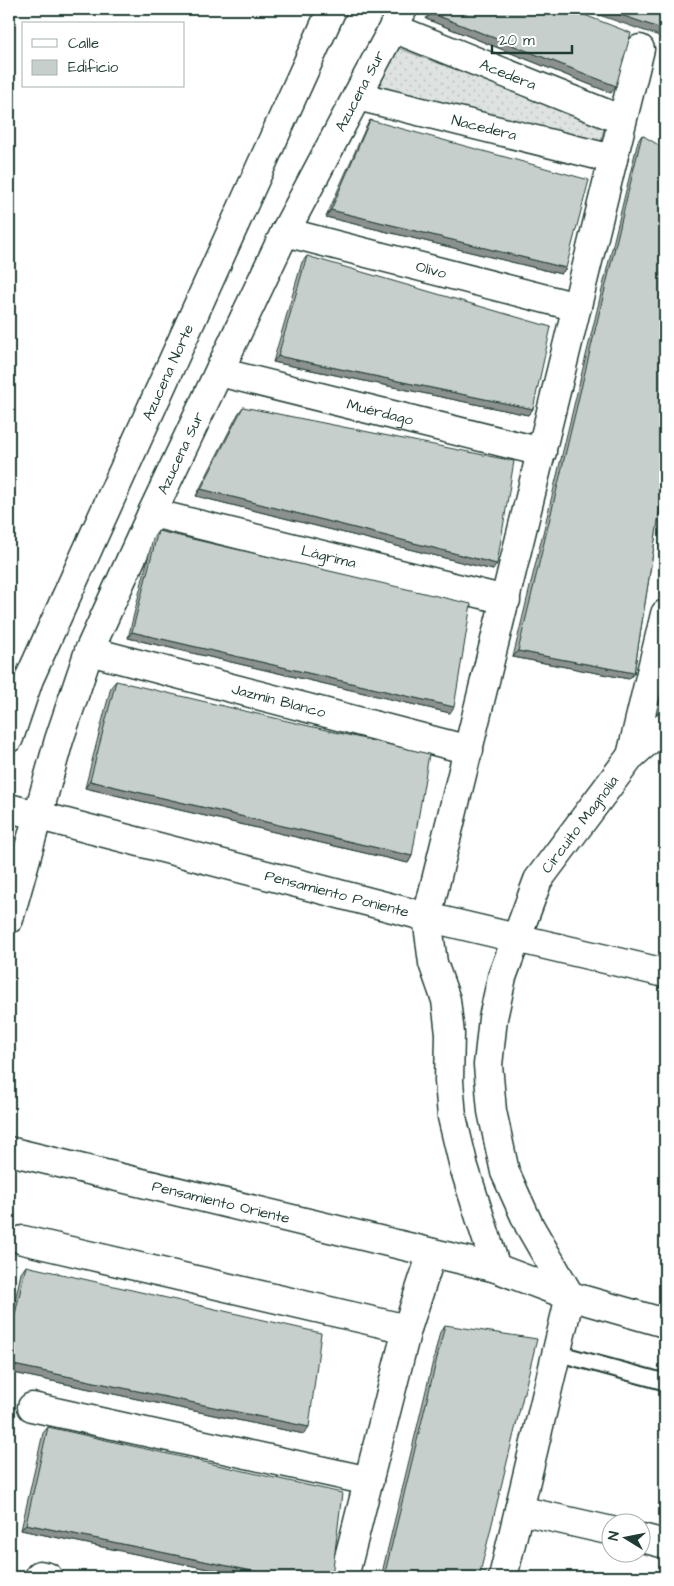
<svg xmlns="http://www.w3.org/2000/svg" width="674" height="1586" font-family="'Architects Daughter',sans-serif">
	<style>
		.grass { fill: url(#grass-dots); stroke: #7e908b }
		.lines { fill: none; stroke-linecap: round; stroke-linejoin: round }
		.lane-casing { stroke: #1f3d34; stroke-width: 19 }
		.street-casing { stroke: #1f3d34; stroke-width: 31 }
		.secondary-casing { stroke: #1f3d34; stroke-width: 31 }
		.lane { stroke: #fff; stroke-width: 15 }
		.street { stroke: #fff; stroke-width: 28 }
		.secondary { stroke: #fff; stroke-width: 28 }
		.wall { fill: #abb2af; stroke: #1f3d34 }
		.shaded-wall { fill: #8b918f; stroke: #1f3d34 }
		.building { fill: #c7cfcc; stroke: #1f3d34 }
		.labels { text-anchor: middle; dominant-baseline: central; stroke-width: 4.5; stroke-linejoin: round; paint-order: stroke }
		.street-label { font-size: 15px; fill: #1f3d34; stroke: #fff }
	</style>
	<defs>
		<pattern id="grass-dots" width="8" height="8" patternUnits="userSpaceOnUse" patternTransform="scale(1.25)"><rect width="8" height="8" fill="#dee3e2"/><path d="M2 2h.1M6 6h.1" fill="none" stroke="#bec4c2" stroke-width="1.8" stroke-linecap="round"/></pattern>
	</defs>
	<rect width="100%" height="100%" fill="#fff"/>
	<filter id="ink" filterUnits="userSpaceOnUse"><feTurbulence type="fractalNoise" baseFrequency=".02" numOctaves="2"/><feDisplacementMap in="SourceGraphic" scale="10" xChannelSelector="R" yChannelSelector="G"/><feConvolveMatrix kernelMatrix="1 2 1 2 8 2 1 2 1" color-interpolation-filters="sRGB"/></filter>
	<g filter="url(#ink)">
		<path class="grass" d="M395 47 605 125 600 145 373 90Z"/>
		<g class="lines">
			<defs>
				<path id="lane" d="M557 1353 665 1382"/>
				<g id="street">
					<path id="s1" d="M393 28 622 120"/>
					<path id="s2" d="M357 96 613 159"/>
					<path id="s3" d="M285 232 577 307"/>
					<path id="s4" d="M219 372 542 452"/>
					<path id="s5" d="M152 513 506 600"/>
					<path id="s6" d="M89 651 469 750"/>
					<path d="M631 756 665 614"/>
					<path d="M427 917 640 49"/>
					<path d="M516 938 665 973"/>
					<path d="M23 1240 407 1329"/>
					<path d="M32 1407 369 1481"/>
					<path d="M519 1510 612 1531"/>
					<path d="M642 1538 665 1544"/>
					<path d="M40 1575 48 1577"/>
					<path d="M344 1577 407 1329 432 1253"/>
					<path d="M503 1577 570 1296"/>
				</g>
				<g id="secondary">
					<path id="s7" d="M9 738 29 679 332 9"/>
					<path id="s8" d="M9 808 427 917 516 938"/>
					<path d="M427 917 433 963 446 1000 450 1034 449 1081 452 1117 464 1167 496 1268"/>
					<path id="s9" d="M9 919 59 740 89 651 152 513 285 232 403 9"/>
					<path id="s10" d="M9 1151 496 1268 570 1296 665 1323"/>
					<path id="s11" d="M570 1296 529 1225 505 1172 492 1111 488 1065 493 1018 502 977 538 880 631 756 665 726"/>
				</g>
			</defs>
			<use href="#lane" class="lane-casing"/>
			<use href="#street" class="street-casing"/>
			<use href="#secondary" class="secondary-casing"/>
			<use href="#lane" class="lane"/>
			<use href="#street" class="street"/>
			<use href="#secondary" class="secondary"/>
		</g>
		<g class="wall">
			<path d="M431 9H569L611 93 426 19Z"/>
			<path d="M370 120 566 268 561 274 326 217 366 127Z"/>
			<path d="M642 135 660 508 634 673 629 679 513 657 638 141Z"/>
			<path d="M307 256 533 409 528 415 273 362 302 262Z"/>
			<path d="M243 407 493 570 196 496 238 414Z"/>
			<path d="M158 531 450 713 128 638 153 538Z"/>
			<path d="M116 681 412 856 408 863 85 788 111 687Z"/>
			<path d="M26 1266 304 1434 9 1372V1328L21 1273Z"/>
			<path d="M445 1325 479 1577H381L440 1332Z"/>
			<path d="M48 1427 332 1577H246L21 1530 43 1433Z"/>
		</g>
		<g class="shaded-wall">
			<path d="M582 9H604L665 30V38Z"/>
			<path d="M431 13 616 86 611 93 426 19Z"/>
			<path d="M331 210 566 268 561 274 326 217Z"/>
			<path d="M278 356 533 409 528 415 273 362Z"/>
			<path d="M201 489 497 564 493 570 196 496Z"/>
			<path d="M132 632 454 707 450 713 128 638Z"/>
			<path d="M518 651 634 673 629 679 513 657Z"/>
			<path d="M90 781 412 856 408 863 85 788Z"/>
			<path d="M9 1364 309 1427 304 1434 9 1372Z"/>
			<path d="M26 1524 281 1577H246L21 1530Z"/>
		</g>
		<g class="building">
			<path d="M433 9H569L631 33 616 86 431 13Z"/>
			<path d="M604 9H665V30Z"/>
			<path d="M370 120 589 180 566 268 331 210Z"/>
			<path d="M642 135 665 149V487L660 508 634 673 518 651Z"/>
			<path d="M307 256 551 327 533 409 278 356Z"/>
			<path d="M243 407 514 461 497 564 201 489Z"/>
			<path d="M158 531 471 604 454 707 132 632Z"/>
			<path d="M116 681 429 754 412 856 90 781Z"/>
			<path d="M26 1266 321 1333 309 1427 9 1364V1341Z"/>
			<path d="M445 1325 537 1339 479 1577H384Z"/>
			<path d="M48 1427 342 1493 332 1577H281L26 1524Z"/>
		</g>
	</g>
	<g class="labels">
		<g class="street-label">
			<text stroke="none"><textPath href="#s1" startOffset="124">Acedera</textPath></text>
			<text stroke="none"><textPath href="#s9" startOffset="902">Azucena Sur</textPath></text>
			<text stroke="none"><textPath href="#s2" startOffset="131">Nacedera</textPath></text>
			<text stroke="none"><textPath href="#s3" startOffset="151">Olivo</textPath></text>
			<text stroke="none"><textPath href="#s7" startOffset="399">Azucena Norte</textPath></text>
			<text stroke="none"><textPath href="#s4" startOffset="166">Muérdago</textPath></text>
			<text stroke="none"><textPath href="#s9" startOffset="498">Azucena Sur</textPath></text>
			<text stroke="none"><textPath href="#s5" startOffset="182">Lágrima</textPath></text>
			<text stroke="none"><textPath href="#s6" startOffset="196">Jazmín Blanco</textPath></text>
			<text stroke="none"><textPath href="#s11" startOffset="511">Circuito Magnolia</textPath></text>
			<text stroke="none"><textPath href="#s8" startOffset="339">Pensamiento Poniente</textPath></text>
			<text stroke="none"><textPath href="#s10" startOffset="218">Pensamiento Oriente</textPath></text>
		</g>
	</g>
	<rect width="674" height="1586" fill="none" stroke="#fff" stroke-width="30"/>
	<rect x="15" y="15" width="644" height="1556" fill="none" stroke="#1f3d34" stroke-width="2" filter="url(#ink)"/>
	<rect x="22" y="22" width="162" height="65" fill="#ffffff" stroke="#a5b1ae"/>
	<rect x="32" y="39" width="25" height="8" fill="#ffffff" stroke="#a5b1ae"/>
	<text x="68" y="48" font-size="15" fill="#1f3d34">Calle</text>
	<rect x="32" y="60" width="25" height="15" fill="#c7cfcc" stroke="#a5b1ae"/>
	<text x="68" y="72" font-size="15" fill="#1f3d34">Edificio</text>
	<g transform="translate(626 1538) rotate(280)"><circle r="24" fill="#ffffff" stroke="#a5b1ae"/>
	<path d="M0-4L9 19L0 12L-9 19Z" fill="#1f3d34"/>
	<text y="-8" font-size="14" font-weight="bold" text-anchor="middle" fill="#1f3d34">N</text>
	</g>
	<path d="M492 45v8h80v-8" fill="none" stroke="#1f3d34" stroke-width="2.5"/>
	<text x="499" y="45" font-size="15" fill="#1f3d34" stroke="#ffffff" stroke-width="4" paint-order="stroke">20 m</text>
</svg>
